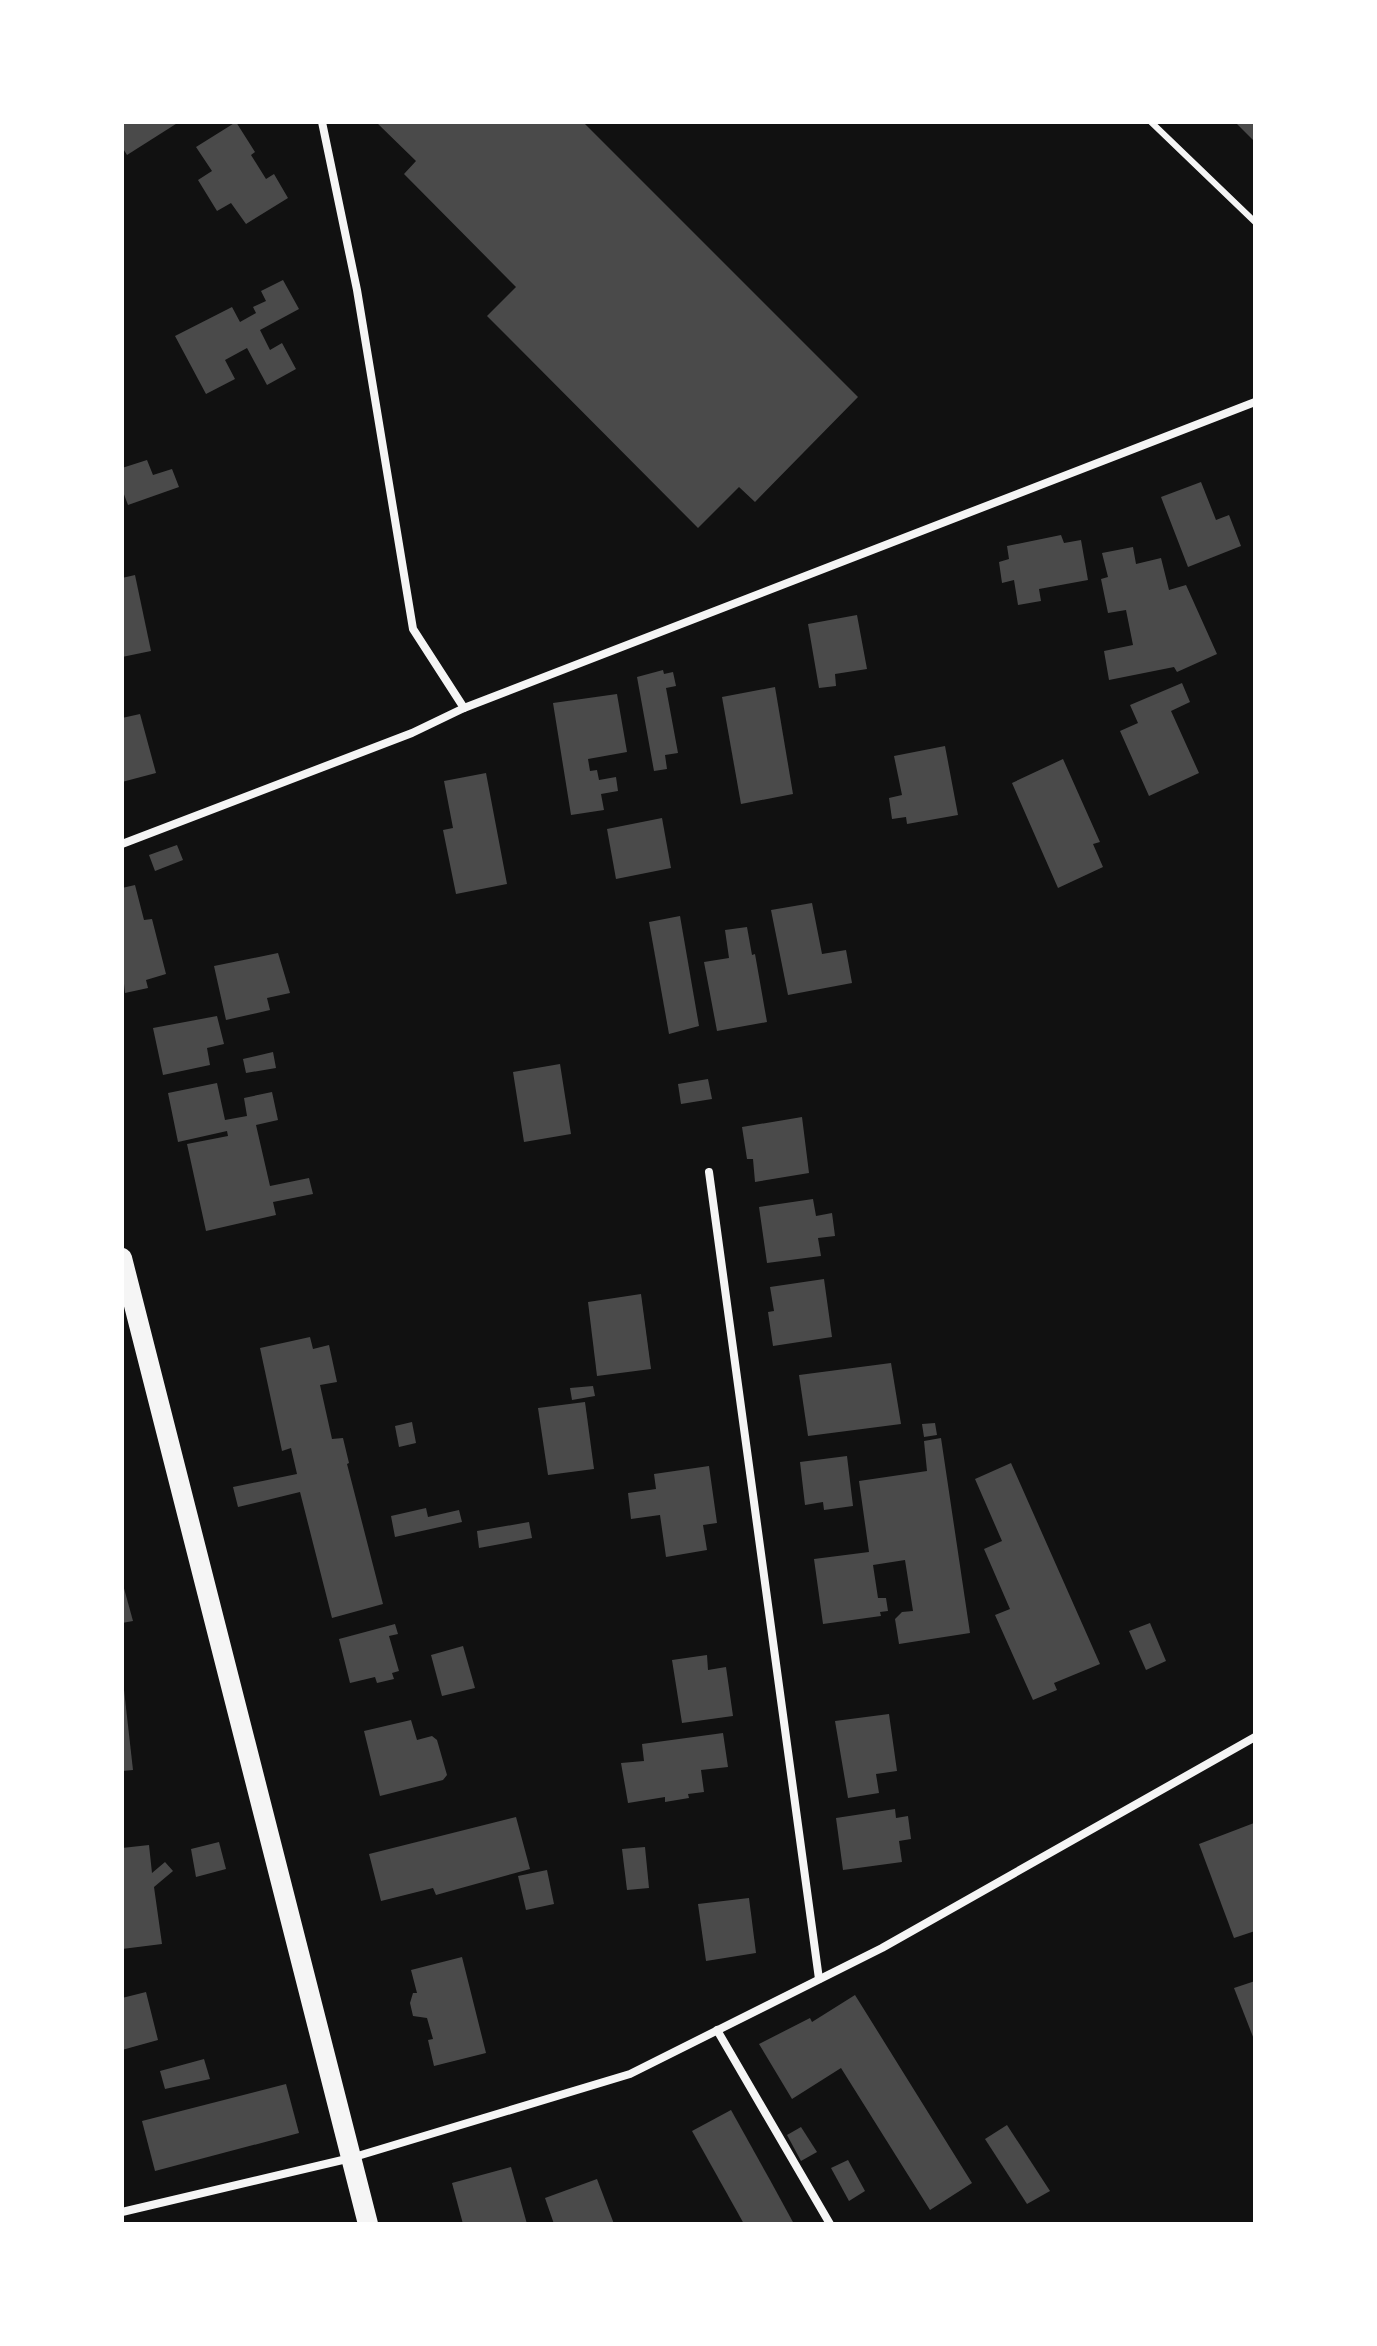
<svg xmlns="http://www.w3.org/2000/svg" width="1377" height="2346" font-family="Cabin,sans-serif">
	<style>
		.building { fill: #4a4a4a }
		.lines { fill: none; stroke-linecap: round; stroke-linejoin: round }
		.service { stroke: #f5f5f5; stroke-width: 6 }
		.minor { stroke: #f5f5f5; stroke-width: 8 }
		.primary { stroke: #f5f5f5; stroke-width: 20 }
	</style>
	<rect width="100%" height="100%" fill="#111"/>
	<g class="building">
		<path d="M126 122H179L127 155 122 147V125Z"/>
		<path d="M236 122 255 152 251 155 266 179 274 174 288 198 246 224 231 203 217 211 198 180 212 171 196 147Z"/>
		<path d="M376 122H583L858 397 755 502 739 487 698 528 487 316 516 287 404 174 416 161Z"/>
		<path d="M1235 122H1255V142Z"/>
		<path d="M283 280 299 309 260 330 270 350 282 343 296 369 267 385 247 348 225 360 235 379 206 394 175 336 232 307 240 322 256 313 253 307 266 301 261 291Z"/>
		<path d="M147 460 153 475 172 469 179 487 128 505 122 489V468Z"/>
		<path d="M1201 482 1216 520 1229 515 1241 546 1188 567 1161 497Z"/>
		<path d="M1061 535 1064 543 1081 540 1088 580 1039 589 1041 601 1018 605 1014 580 1002 583 999 562 1009 559 1007 546Z"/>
		<path d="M1133 547 1136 564 1161 558 1169 590 1186 585 1217 654 1177 672 1174 667 1109 680 1104 651 1133 645 1126 610 1108 613 1101 579 1108 577 1102 553Z"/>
		<path d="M135 575 151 651 122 657V578Z"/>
		<path d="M857 615 867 669 835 674 836 686 819 688 808 624Z"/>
		<path d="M663 670 664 674 673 672 676 686 666 688 678 753 665 755 667 769 654 771 637 677Z"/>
		<path d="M1182 683 1190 702 1171 711 1199 773 1149 796 1120 731 1138 723 1130 705Z"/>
		<path d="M775 687 793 794 741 804 722 697Z"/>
		<path d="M617 694 627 752 588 759 590 771 597 770 599 780 616 777 618 791 601 794 604 810 571 815 553 703Z"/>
		<path d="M140 714 156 773 122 782V718Z"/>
		<path d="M945 746 958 815 907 824 906 817 892 819 889 798 902 795 894 756Z"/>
		<path d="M1063 759 1100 842 1093 844 1103 867 1058 888 1012 783Z"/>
		<path d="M486 773 507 884 456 894 443 830 453 828 444 781Z"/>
		<path d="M662 818 671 868 616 879 607 829Z"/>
		<path d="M177 845 183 860 155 871 149 855Z"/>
		<path d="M135 885 144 920 152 919 166 974 146 980 148 988 125 993 124 984 122 985V888Z"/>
		<path d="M812 903 822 954 846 950 852 983 788 995 771 910Z"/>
		<path d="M680 916 699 1026 669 1034 649 922Z"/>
		<path d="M747 927 752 955 755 954 767 1022 717 1031 704 962 729 958 725 930Z"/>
		<path d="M278 953 290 993 267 998 270 1010 226 1020 214 966Z"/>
		<path d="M217 1016 224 1044 207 1048 210 1065 163 1075 153 1028Z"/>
		<path d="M273 1052 276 1068 246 1073 243 1059Z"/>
		<path d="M560 1064 571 1134 524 1142 513 1072Z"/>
		<path d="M708 1079 712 1099 681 1104 678 1084Z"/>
		<path d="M217 1083 225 1120 247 1116 244 1098 272 1092 278 1120 256 1125 270 1186 309 1178 313 1194 273 1202 276 1215 206 1231 187 1144 228 1136 227 1131 178 1142 168 1093Z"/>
		<path d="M802 1117 809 1173 755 1182 753 1159H747L742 1127Z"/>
		<path d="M813 1199 816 1216 832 1213 835 1236 818 1238 821 1256 767 1263 759 1207Z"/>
		<path d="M824 1279 832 1337 773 1346 768 1312 774 1311 770 1287Z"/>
		<path d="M641 1294 651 1369 597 1376 588 1302Z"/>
		<path d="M310 1337 313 1349 329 1345 337 1382 320 1385 332 1439 343 1438 349 1463 347 1464 383 1604 332 1618 300 1492 238 1507 233 1487 297 1474 291 1448 282 1451 260 1348Z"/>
		<path d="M891 1363 901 1424 808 1436 799 1375Z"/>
		<path d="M593 1386 595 1396 572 1400 570 1388Z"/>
		<path d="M585 1402 594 1469 548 1475 538 1408Z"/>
		<path d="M412 1422 416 1443 399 1447 395 1426Z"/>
		<path d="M935 1423 937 1435 924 1437 922 1424Z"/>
		<path d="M941 1438 970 1633 899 1644 895 1619 902 1612 913 1611 905 1560 873 1565 878 1598H886L888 1611 880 1612 881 1616 823 1624 814 1559 869 1552 859 1481 927 1471 924 1441Z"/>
		<path d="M847 1456 853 1506 824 1510 823 1502 805 1505 800 1462Z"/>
		<path d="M1011 1463 1100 1664 1054 1683 1057 1690 1033 1700 995 1615 1010 1609 984 1549 1002 1541 975 1479Z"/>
		<path d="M709 1466 717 1523 703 1525 707 1550 666 1557 660 1515 631 1519 628 1493 656 1489 654 1474Z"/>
		<path d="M426 1508 428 1517 459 1510 462 1522 395 1537 391 1516Z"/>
		<path d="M529 1522 532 1538 479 1548 477 1531Z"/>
		<path d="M122 1581 133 1621 122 1623Z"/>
		<path d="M1150 1623 1166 1661 1146 1670 1129 1631Z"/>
		<path d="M395 1624 398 1634 389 1636 399 1671 392 1673 394 1679 377 1683 375 1677 350 1683 339 1639Z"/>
		<path d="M463 1646 475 1688 442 1696 431 1655Z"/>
		<path d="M707 1655 708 1670 726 1667 733 1716 682 1723 672 1660Z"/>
		<path d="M122 1690H124L133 1770 122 1771Z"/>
		<path d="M889 1714 897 1771 876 1774 879 1793 848 1798 835 1721Z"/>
		<path d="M411 1720 417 1740 432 1736 437 1740 447 1775 443 1780 380 1796 364 1731Z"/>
		<path d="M723 1733 728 1767 701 1770 704 1792 688 1794 689 1798 665 1802V1797L628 1803 621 1763 644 1761 642 1744Z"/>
		<path d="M895 1809 896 1818 908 1816 911 1839 899 1841 902 1862 843 1870 836 1818Z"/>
		<path d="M516 1817 530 1869 436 1895 433 1888 381 1901 369 1854Z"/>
		<path d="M1254 1823 1255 1931 1234 1938 1199 1844Z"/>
		<path d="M219 1842 226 1869 196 1877 191 1849Z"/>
		<path d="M149 1845 152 1873 165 1862 173 1871 154 1887 162 1944 122 1949V1848Z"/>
		<path d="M645 1847 649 1888 627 1890 622 1849Z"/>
		<path d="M547 1870 554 1904 526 1910 518 1876Z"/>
		<path d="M749 1898 756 1953 706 1961 698 1904Z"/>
		<path d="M462 1957 486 2053 434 2066 428 2040 433 2039 427 2018 413 2016 410 2003 413 1993H417L411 1970Z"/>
		<path d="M1255 1981V2042L1234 1988Z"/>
		<path d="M146 1992 158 2040 122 2050V1998Z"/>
		<path d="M855 1995 972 2183 930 2210 841 2068 792 2099 759 2044 810 2018 812 2022Z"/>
		<path d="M204 2059 210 2079 165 2089 160 2071Z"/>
		<path d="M286 2084 299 2133 155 2171 142 2121Z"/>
		<path d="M731 2110 770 2180 794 2224H744L692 2131Z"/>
		<path d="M1007 2125 1050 2191 1027 2204 985 2139Z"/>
		<path d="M801 2127 817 2152 801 2161 787 2135Z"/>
		<path d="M848 2160 865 2191 849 2201 831 2168Z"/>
		<path d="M511 2167 527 2224H463L452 2183Z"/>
		<path d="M597 2179 614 2224H554L545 2198Z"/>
	</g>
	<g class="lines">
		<path class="service" d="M1151 122 1255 222"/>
		<g class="minor">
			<path d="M322 122 357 290 413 629 464 708"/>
			<path d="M122 844 412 733 464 708 1255 402"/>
			<path d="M709 1172 819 1979"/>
			<path d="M717 2030 830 2224"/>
			<path d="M122 2212 351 2158 630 2074 882 1948 1255 1737"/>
		</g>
		<path class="primary" d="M122 1258 368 2224"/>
	</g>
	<rect width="1377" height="2346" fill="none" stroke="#ffffff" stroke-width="248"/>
</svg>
